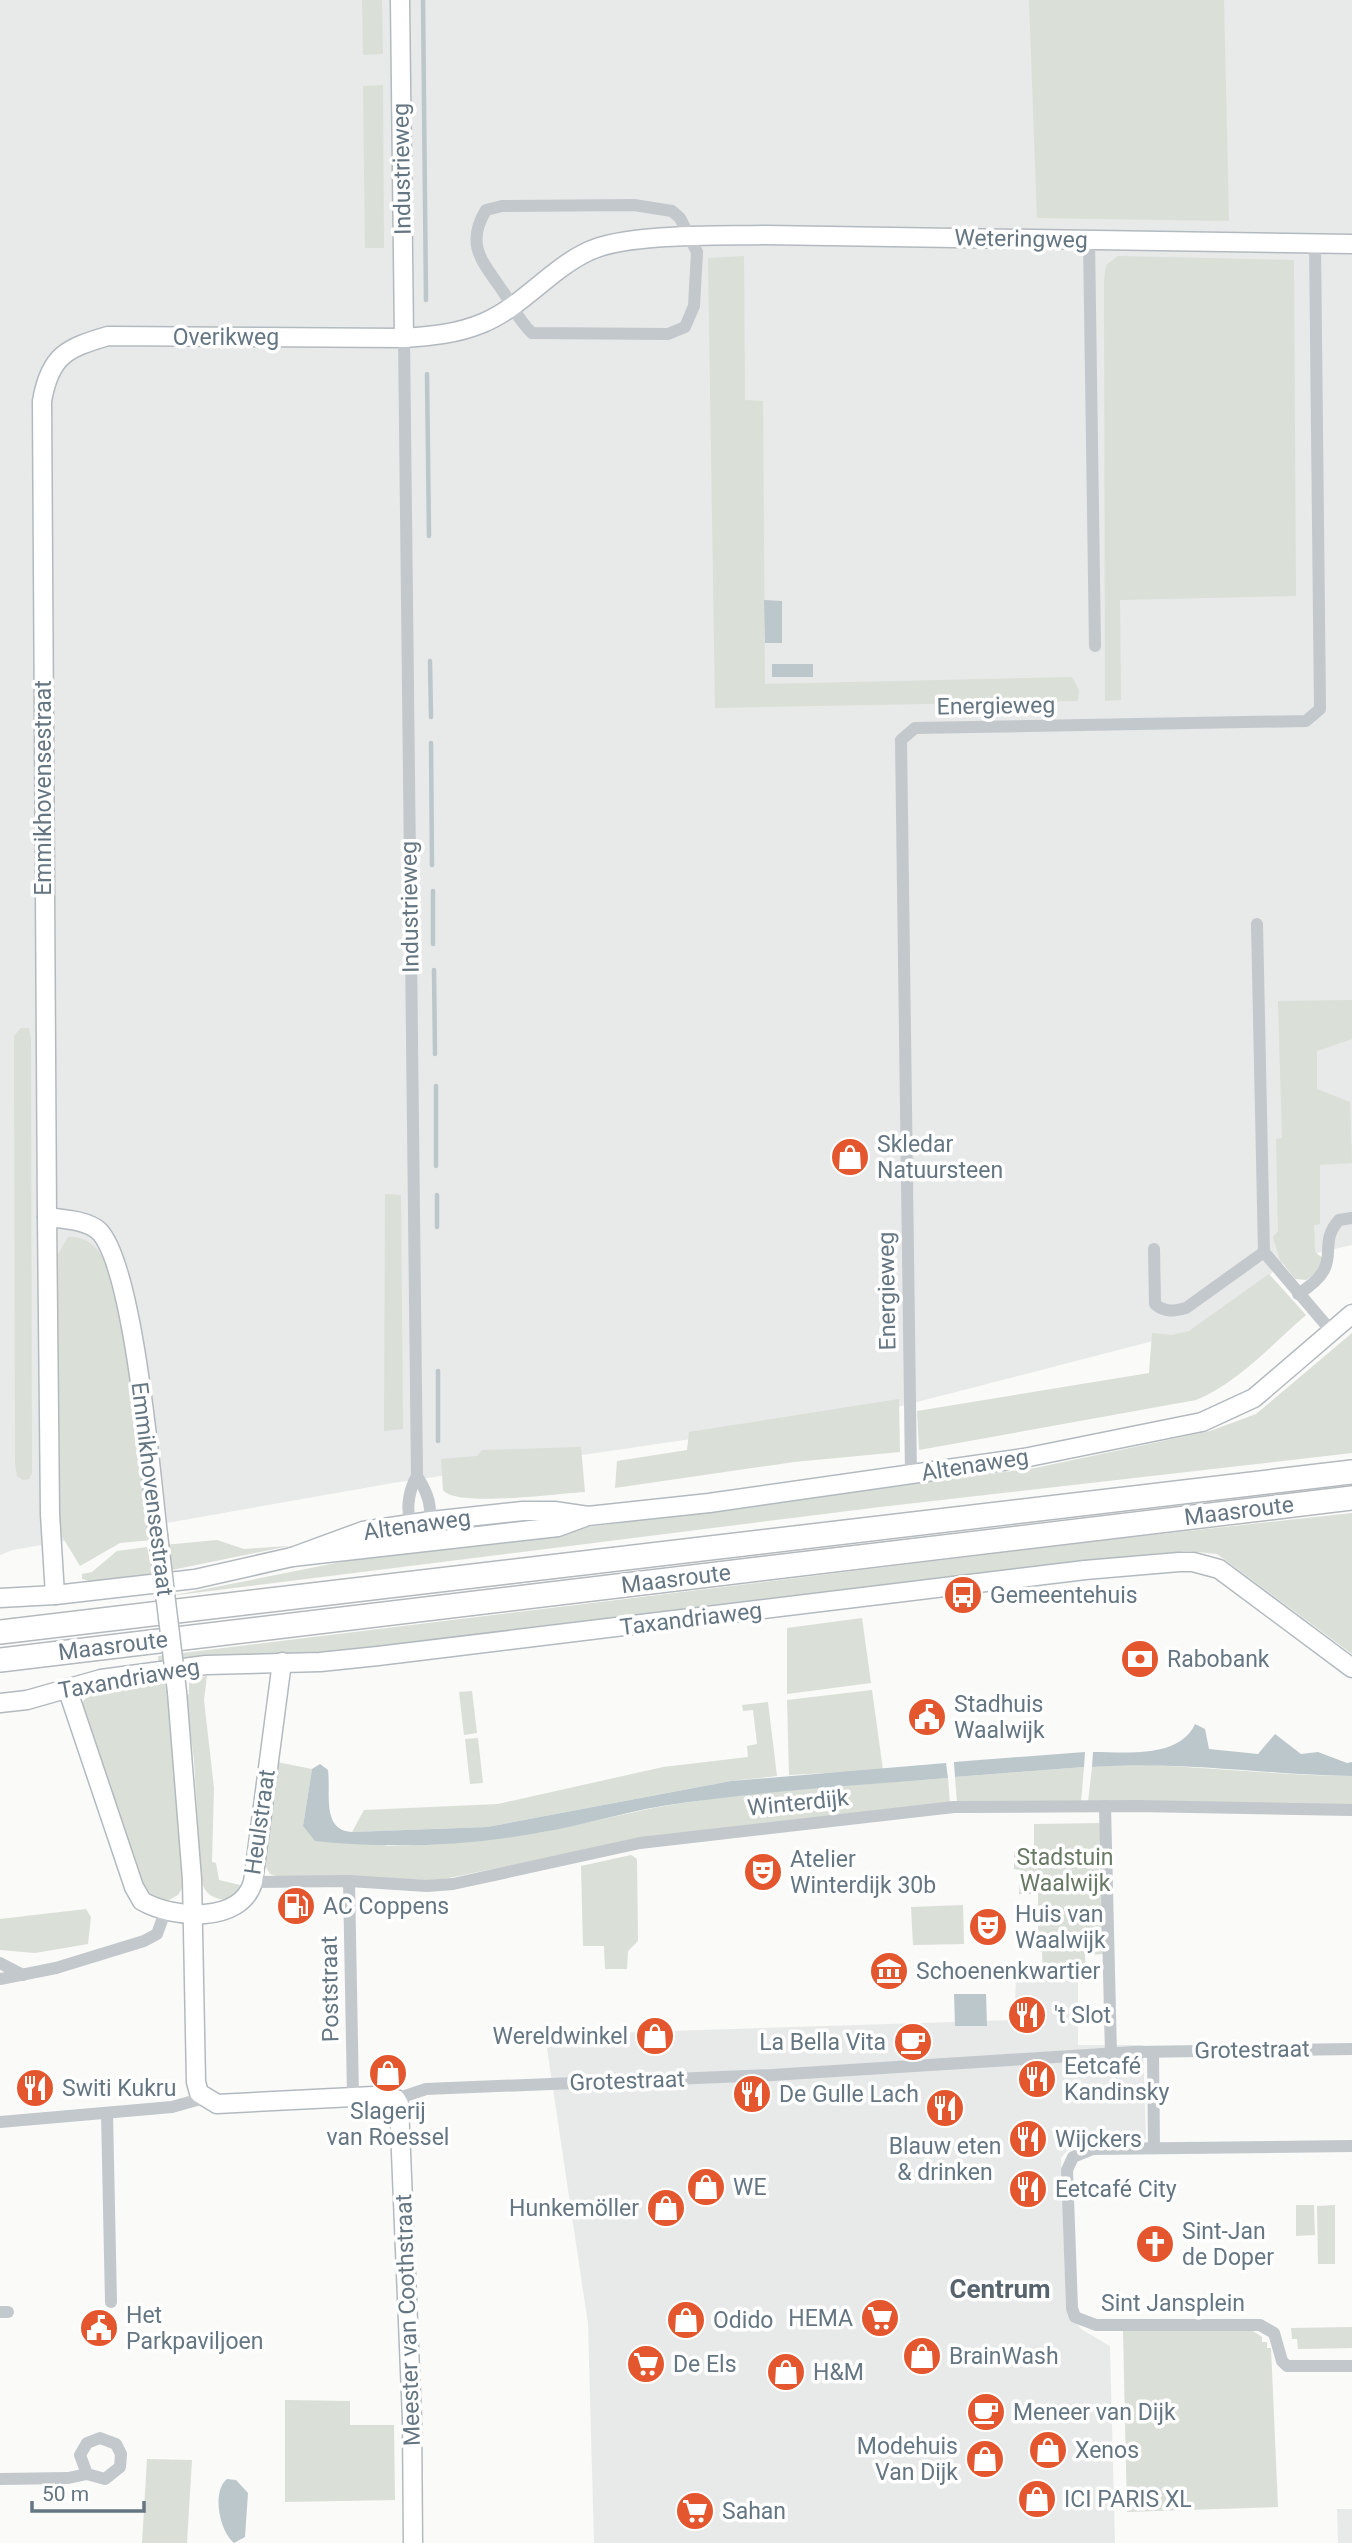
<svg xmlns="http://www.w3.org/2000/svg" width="1352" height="2543" font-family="Roboto,sans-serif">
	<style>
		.built { fill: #e8e9e9 }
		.green { fill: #dadfd7 }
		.water { fill: #bbc7cb }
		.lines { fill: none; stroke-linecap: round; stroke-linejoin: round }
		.stream { stroke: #bbc7cb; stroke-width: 4.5 }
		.secondary-casing { stroke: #b3babf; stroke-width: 21 }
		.highway-casing { stroke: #b4b9bd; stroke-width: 26 }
		.street { stroke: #c3c8cc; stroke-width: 12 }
		.secondary { stroke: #fff; stroke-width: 18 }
		.highway { stroke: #fff; stroke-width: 23 }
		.secondary-bridge-casing { stroke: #b3babf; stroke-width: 21; stroke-linecap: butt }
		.secondary-bridge { stroke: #fff; stroke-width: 18 }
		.labels { text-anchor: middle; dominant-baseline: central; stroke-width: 7; stroke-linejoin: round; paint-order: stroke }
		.street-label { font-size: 23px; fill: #657683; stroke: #fff }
		.poi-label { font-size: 23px; fill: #657683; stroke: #fff; text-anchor: start }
		.park-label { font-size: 23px; fill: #687a64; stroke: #fff }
		.quarter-label { font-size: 26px; font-weight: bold; fill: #57646e; stroke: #fff }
	</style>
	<rect width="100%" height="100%" fill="#fafaf8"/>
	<g class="built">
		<path d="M0 0H1352V1245L1286 1260 1215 1325 882 1411 393 1483 13 1550 0 1555Z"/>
		<path d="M1078 1979V2045H1143L1146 2139 1073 2144 1061 2158 1066 2308 1081 2329 1110 2346 1115 2543H594L588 2324 545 2035 1014 2020 1016 1981Z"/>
		<path d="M1337 2509H1352V2543H1338Z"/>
	</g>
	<g class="green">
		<path d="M362 0H382L383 54 363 55Z"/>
		<path d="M1029 0H1224L1229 221 1037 218Z"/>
		<path d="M383 85 384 248H365L363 86Z"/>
		<path d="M744 256 745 400 763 401 765 684 1072 677 1079 690 1078 701 715 708 708 258Z"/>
		<path d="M1118 256 1294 260 1296 596 1120 600 1121 700 1105 701 1104 281 1106 265Z"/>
		<path d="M1352 1000V1039L1317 1051V1089L1350 1102 1352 1163 1320 1165V1224L1314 1225 1315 1252 1324 1259 1319 1271 1306 1280 1295 1279 1280 1260 1273 1237 1278 1231 1276 1139 1282 1138 1278 1001Z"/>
		<path d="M21 1028H29L31 1039 32 1473 29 1479 23 1480 17 1476 15 1463 14 1036Z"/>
		<path d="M385 1194 401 1195 403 1429 384 1431Z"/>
		<path d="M68 1237C81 1236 93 1242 100 1253 108 1264 110 1281 114 1294 137 1373 141 1458 152 1540L120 1543 80 1566 57 1528 56 1258Z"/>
		<path d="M1269 1274 1306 1315C1271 1345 1239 1382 1196 1400L919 1450 917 1411 1149 1373 1152 1333 1172 1335 1189 1331Z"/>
		<path d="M1352 1333V1453L880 1507 170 1596 376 1555 1035 1468 1210 1431 1256 1414Z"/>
		<path d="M899 1399 900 1452 794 1462 615 1488 617 1461 687 1450 689 1432Z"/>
		<path d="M581 1447 585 1492C560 1493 456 1508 443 1490L441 1459 477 1456 482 1450Z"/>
		<path d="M1352 1513V1654L1217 1554 1187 1551 329 1654 244 1655 159 1665 158 1656 1115 1539Z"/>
		<path d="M217 1540 244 1549 289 1546 167 1571 164 1545Z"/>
		<path d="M147 1547 153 1575 97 1583 82 1579V1574L92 1572 117 1551Z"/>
		<path d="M862 1618 871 1683 787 1694V1628Z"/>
		<path d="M207 1676 204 1700 214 1788 212 1862 216 1863 219 1880 240 1885 236 1894 228 1900C213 1899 204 1894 201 1879L194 1760 185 1694H189V1679Z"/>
		<path d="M165 1681 167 1697H171L184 1885 178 1895 165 1902 145 1895 81 1706C89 1682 143 1684 165 1681Z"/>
		<path d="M872 1690 883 1770 789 1775 787 1700Z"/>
		<path d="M472 1691 477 1733 464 1735 459 1692Z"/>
		<path d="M768 1702 777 1776 731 1781 487 1827 352 1832 364 1810 498 1804 663 1767 748 1757 747 1746 757 1744 753 1710 743 1711 742 1705Z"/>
		<path d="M478 1738 483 1783 470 1784 465 1739Z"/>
		<path d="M277 1762 312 1769 303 1826 388 1846 444 1844 543 1832 658 1807 748 1793 948 1778 950 1804 655 1836 429 1882 276 1876 270 1874 263 1862Z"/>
		<path d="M1130 1764C1204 1767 1278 1775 1352 1776V1807L1088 1802 1092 1767Z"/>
		<path d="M1084 1767 1081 1802 957 1803 955 1777Z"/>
		<path d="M1101 1823 1105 1954 1085 1955 1086 1976 1043 1977 1042 1952 1038 1951V1894H1019L1020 1870 1014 1869V1851H1034V1824Z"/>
		<path d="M631 1855 637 1859 638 1941 628 1951 627 1969H605L604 1946H583L581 1866Z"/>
		<path d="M963 1905 964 1944 913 1945 911 1907Z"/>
		<path d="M86 1909 91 1917 88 1944 35 1953 0 1950V1919Z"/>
		<path d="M1296 2205H1314L1315 2235 1296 2236Z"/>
		<path d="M1335 2205V2264H1318L1317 2206Z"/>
		<path d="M1352 2327V2348L1298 2349 1297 2339H1292L1291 2328Z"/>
		<path d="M1123 2331H1253L1262 2337V2342H1267V2348H1271L1278 2507 1127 2512Z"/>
		<path d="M285 2400 350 2401V2425H394L395 2500 285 2502Z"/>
		<path d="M147 2459 192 2460 187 2543H142Z"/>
	</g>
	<g class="water">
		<path d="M764 600 782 601V643H765Z"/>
		<rect x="772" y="664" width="41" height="13"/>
		<path d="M1195 1724 1205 1729 1209 1749 1258 1754 1275 1734 1301 1754 1318 1752 1347 1763 1352 1762V1776C1265 1775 1179 1760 1092 1767L1093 1752C1125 1752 1179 1759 1195 1724Z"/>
		<path d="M1085 1752 1084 1767 955 1777 954 1762Z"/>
		<path d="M946 1763 948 1778C852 1786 757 1791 662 1806 622 1813 583 1825 543 1832 467 1846 391 1849 315 1841L303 1826 312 1769 320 1764 328 1770C331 1792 321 1831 352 1832L487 1827 731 1781Z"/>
		<path d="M954 1994H986L987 2026H955Z"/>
		<path d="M227 2479 236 2480 248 2493 245 2537 234 2543C220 2532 211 2492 227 2479Z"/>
	</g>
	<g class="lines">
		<g class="stream">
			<path d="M423 0 426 300"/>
			<path d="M427 374 429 536"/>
			<path d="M430 661 431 717"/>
			<path d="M431 743 432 865"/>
			<path d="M433 891V944"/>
			<path d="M434 970 435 1054"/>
			<path d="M436 1086V1166"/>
			<path d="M437 1227V1195"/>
			<path d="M438 1371V1441"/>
		</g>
		<defs>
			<g id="secondary">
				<path d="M400 0 404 338"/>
				<path d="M47 1217 42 401C50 355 67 348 108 336L404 338C431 336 457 334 483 323 522 307 550 269 589 251 627 233 721 236 765 235L1352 244"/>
				<path d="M292 1557 363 1531 431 1521 523 1511H554L588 1516 709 1503 1024 1458 1202 1422 1254 1398 1352 1314"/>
				<path d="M55 1595 50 1514 47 1217C62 1219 87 1220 99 1231 134 1267 151 1477 158 1535"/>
				<path d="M0 1598 55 1595 195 1579 292 1557 558 1527 585 1517"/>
				<path d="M67 1688 134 1887 142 1901C173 1919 241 1924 253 1882L282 1662"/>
				<path d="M177 1692 192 1879 196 2082 199 2093 217 2104 373 2096 396 2099 399 2104 412 2419 413 2543"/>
				<path d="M0 1703 27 1700 101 1679 206 1665 320 1662 378 1656 1085 1570 1179 1562H1193L1219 1569 1352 1668"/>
			</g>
			<g id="highway">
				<path d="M0 1632 1352 1472"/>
				<path d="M0 1660 1352 1498"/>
			</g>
		</defs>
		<use href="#secondary" class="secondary-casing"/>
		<use href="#highway" class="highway-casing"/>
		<g class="street">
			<path d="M634 205 672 211 680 218 697 252 694 306 685 327 668 334 532 333C519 321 513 307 504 293 484 263 464 246 486 210L502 206Z"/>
			<path d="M1089 240 1095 646"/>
			<path d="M404 338 417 1476C408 1492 405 1512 413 1529"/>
			<path d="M1257 924 1264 1252 1332 1332"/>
			<path d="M1154 1249 1155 1304C1165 1313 1175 1311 1186 1308L1264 1252"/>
			<path d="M1298 1294C1348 1263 1314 1248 1339 1220L1352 1218"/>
			<path d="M911 1475 901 740 915 728 1306 721 1320 709 1315 243"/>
			<path d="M417 1476C433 1501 434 1515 421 1542"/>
			<path d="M1105 1806 1111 2054"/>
			<path d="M349 1881 353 2096"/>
			<path d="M253 1882 349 1881 427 1886 453 1884 640 1843 954 1807 1137 1806 1352 1810"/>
			<path d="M0 1963 23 1975"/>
			<path d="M0 1979 56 1968 144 1941 157 1934 165 1912"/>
			<path d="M1153 2052 1154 2148"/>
			<path d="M396 2099 426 2089 772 2075 1134 2052 1352 2049"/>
			<path d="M107 2113 111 2302"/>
			<path d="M0 2122 172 2107 204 2098"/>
			<path d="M1352 2146 1093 2149 1073 2157 1067 2170 1072 2308 1075 2317 1096 2325H1260L1274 2333 1282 2361 1287 2366H1352"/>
			<path d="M0 2312H8"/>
			<path d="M0 2479 68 2478 87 2474 105 2479 120 2467 121 2454 116 2444 100 2438 87 2443 80 2455 87 2474"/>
		</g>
		<use href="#secondary" class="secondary"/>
		<use href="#highway" class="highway"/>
		<defs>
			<path id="secondary-bridge" d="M158 1535 177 1692"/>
		</defs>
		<use href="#secondary-bridge" class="secondary-bridge-casing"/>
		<use href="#secondary-bridge" class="secondary-bridge"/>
	</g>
	<defs>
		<symbol id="shop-disc" viewBox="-11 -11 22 22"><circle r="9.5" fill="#e4572e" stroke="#fff"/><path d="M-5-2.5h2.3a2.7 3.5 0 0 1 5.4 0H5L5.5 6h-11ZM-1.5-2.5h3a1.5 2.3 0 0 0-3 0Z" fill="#fff"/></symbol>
		<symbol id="bus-disc" viewBox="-11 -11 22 22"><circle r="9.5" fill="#e4572e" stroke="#fff"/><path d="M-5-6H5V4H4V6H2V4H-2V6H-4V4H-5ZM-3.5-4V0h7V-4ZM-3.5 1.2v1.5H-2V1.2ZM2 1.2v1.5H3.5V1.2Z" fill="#fff"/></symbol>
		<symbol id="bank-disc" viewBox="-11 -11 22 22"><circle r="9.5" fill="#e4572e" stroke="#fff"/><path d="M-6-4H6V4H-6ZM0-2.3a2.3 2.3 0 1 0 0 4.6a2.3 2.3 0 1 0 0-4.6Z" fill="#fff"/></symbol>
		<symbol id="civic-disc" viewBox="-11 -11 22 22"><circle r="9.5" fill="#e4572e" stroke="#fff"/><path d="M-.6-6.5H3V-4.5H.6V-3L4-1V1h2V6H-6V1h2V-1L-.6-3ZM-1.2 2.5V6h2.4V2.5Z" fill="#fff"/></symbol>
		<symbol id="theatre-disc" viewBox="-11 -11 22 22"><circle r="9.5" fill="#e4572e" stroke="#fff"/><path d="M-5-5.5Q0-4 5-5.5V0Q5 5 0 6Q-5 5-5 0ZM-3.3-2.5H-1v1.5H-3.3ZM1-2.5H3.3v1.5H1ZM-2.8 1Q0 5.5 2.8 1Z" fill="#fff"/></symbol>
		<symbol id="fuel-disc" viewBox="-11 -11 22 22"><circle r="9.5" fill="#e4572e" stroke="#fff"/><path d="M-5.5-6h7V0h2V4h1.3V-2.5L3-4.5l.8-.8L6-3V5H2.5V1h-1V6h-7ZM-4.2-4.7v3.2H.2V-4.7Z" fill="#fff"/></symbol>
		<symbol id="museum-disc" viewBox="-11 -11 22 22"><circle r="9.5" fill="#e4572e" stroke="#fff"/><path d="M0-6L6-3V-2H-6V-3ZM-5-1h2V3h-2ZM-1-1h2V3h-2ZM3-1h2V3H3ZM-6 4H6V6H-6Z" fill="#fff"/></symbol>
		<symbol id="restaurant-disc" viewBox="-11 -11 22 22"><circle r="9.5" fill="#e4572e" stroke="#fff"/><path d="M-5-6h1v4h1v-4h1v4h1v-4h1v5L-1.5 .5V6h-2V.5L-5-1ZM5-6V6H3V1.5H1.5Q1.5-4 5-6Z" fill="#fff"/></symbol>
		<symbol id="cafe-disc" viewBox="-11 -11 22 22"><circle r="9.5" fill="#e4572e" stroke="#fff"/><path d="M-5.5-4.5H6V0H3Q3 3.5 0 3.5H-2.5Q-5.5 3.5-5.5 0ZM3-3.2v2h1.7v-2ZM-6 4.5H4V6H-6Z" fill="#fff"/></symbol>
		<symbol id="church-disc" viewBox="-11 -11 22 22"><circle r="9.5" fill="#e4572e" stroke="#fff"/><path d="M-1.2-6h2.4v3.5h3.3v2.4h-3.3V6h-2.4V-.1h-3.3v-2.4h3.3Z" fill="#fff"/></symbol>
		<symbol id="supermarket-disc" viewBox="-11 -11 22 22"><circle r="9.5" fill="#e4572e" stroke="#fff"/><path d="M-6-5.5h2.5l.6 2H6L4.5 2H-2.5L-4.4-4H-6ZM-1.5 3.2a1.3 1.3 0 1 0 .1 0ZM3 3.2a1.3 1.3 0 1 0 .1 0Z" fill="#fff"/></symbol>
	</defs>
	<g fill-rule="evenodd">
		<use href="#shop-disc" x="828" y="1135" width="44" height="44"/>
		<use href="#bus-disc" x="941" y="1573" width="44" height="44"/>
		<use href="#bank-disc" x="1118" y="1637" width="44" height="44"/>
		<use href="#civic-disc" x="905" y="1695" width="44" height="44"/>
		<use href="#theatre-disc" x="741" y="1850" width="44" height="44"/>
		<use href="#fuel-disc" x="274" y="1884" width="44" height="44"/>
		<use href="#theatre-disc" x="966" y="1905" width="44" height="44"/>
		<use href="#museum-disc" x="867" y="1949" width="44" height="44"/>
		<use href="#restaurant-disc" x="1005" y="1993" width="44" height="44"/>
		<use href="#shop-disc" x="633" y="2014" width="44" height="44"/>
		<use href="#cafe-disc" x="891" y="2020" width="44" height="44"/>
		<use href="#shop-disc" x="366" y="2051" width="44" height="44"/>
		<use href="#restaurant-disc" x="1015" y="2057" width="44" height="44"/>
		<use href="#restaurant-disc" x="13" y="2066" width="44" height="44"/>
		<use href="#restaurant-disc" x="730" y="2072" width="44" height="44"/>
		<use href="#restaurant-disc" x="923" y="2086" width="44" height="44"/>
		<use href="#restaurant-disc" x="1006" y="2117" width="44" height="44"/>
		<use href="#shop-disc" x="684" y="2165" width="44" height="44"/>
		<use href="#restaurant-disc" x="1006" y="2167" width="44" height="44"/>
		<use href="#shop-disc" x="644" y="2186" width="44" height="44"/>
		<use href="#church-disc" x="1133" y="2222" width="44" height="44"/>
		<use href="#supermarket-disc" x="858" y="2296" width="44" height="44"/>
		<use href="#shop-disc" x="664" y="2298" width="44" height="44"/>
		<use href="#civic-disc" x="77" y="2306" width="44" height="44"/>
		<use href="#shop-disc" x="900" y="2334" width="44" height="44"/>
		<use href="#supermarket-disc" x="624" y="2342" width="44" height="44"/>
		<use href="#shop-disc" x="764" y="2350" width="44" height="44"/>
		<use href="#cafe-disc" x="964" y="2390" width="44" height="44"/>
		<use href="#shop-disc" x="1026" y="2428" width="44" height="44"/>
		<use href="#shop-disc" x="963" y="2437" width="44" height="44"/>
		<use href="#shop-disc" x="1015" y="2477" width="44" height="44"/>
		<use href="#supermarket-disc" x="673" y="2489" width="44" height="44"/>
	</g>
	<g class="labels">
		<g class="street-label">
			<text transform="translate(402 169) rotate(-91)">Industrieweg</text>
			<text transform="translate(1021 239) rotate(1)">Weteringweg</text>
			<text x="226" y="337">Overikweg</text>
			<text transform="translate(996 706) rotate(-1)">Energieweg</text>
			<text transform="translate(43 788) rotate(-90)">Emmikhovensestraat</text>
			<text transform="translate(410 907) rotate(-91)">Industrieweg</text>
			<text transform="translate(887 1291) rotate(-91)">Energieweg</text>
			<text transform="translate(975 1465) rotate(-9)">Altenaweg</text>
			<text transform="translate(152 1489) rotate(83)">Emmikhovensestraat</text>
			<text transform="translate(1239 1511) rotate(-7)">Maasroute</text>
			<text transform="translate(417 1525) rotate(-8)">Altenaweg</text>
			<text transform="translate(676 1579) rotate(-7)">Maasroute</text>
			<text transform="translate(691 1619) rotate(-7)">Taxandriaweg</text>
			<text transform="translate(113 1646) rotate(-7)">Maasroute</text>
			<text transform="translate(129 1679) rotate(-10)">Taxandriaweg</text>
			<text transform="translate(798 1803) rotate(-6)">Winterdijk</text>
			<text transform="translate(260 1822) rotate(-82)">Heulstraat</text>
			<text transform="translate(330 1989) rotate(-91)">Poststraat</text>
			<text transform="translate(1252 2050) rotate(-1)">Grotestraat</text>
			<text transform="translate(627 2081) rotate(-2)">Grotestraat</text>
			<text x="1173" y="2303">Sint Jansplein</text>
			<text transform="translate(408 2320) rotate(-92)">Meester van Coothstraat</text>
		</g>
		<g class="poi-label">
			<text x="877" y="1144">Skledar<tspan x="877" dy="26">Natuursteen</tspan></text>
			<text x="990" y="1595">Gemeentehuis</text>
			<text x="1167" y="1659">Rabobank</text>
			<text x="954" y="1704">Stadhuis<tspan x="954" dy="26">Waalwijk</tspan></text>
			<text x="790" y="1859">Atelier<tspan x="790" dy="26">Winterdijk 30b</tspan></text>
			<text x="323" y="1906">AC Coppens</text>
			<text x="1015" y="1914">Huis van<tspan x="1015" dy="26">Waalwijk</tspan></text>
			<text x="916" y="1971">Schoenenkwartier</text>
			<text x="1054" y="2015">'t Slot</text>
			<text x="628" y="2036" text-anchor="end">Wereldwinkel</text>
			<text x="886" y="2042" text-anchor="end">La Bella Vita</text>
			<text x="1064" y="2066">Eetcafé<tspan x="1064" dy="26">Kandinsky</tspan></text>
			<text x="62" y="2088">Switi Kukru</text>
			<text x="779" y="2094">De Gulle Lach</text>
			<text x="388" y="2111" text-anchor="middle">Slagerij<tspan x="388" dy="26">van Roessel</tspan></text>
			<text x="1055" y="2139">Wijckers</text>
			<text x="945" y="2146" text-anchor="middle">Blauw eten<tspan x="945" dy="26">&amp; drinken</tspan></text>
			<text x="733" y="2187">WE</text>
			<text x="1055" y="2189">Eetcafé City</text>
			<text x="639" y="2208" text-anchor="end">Hunkemöller</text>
			<text x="1182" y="2231">Sint-Jan<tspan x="1182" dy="26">de Doper</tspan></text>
			<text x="126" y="2315">Het<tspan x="126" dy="26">Parkpaviljoen</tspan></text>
			<text x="853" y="2318" text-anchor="end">HEMA</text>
			<text x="713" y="2320">Odido</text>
			<text x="949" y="2356">BrainWash</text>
			<text x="673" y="2364">De Els</text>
			<text x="813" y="2372">H&amp;M</text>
			<text x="1013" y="2412">Meneer van Dijk</text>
			<text x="958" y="2446" text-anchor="end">Modehuis<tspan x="958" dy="26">Van Dijk</tspan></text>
			<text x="1075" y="2450">Xenos</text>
			<text x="1064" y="2499">ICI PARIS XL</text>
			<text x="722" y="2511">Sahan</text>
		</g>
		<g class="park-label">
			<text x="1065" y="1857">Stadstuin<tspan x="1065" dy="26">Waalwijk</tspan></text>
		</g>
		<g class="quarter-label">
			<text x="1000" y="2289">Centrum</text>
		</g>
	</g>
	<path d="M32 2501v10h112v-10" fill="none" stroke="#657683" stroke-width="3.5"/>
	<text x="42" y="2501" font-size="21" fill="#657683" stroke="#ffffff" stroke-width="5" paint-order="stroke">50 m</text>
</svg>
